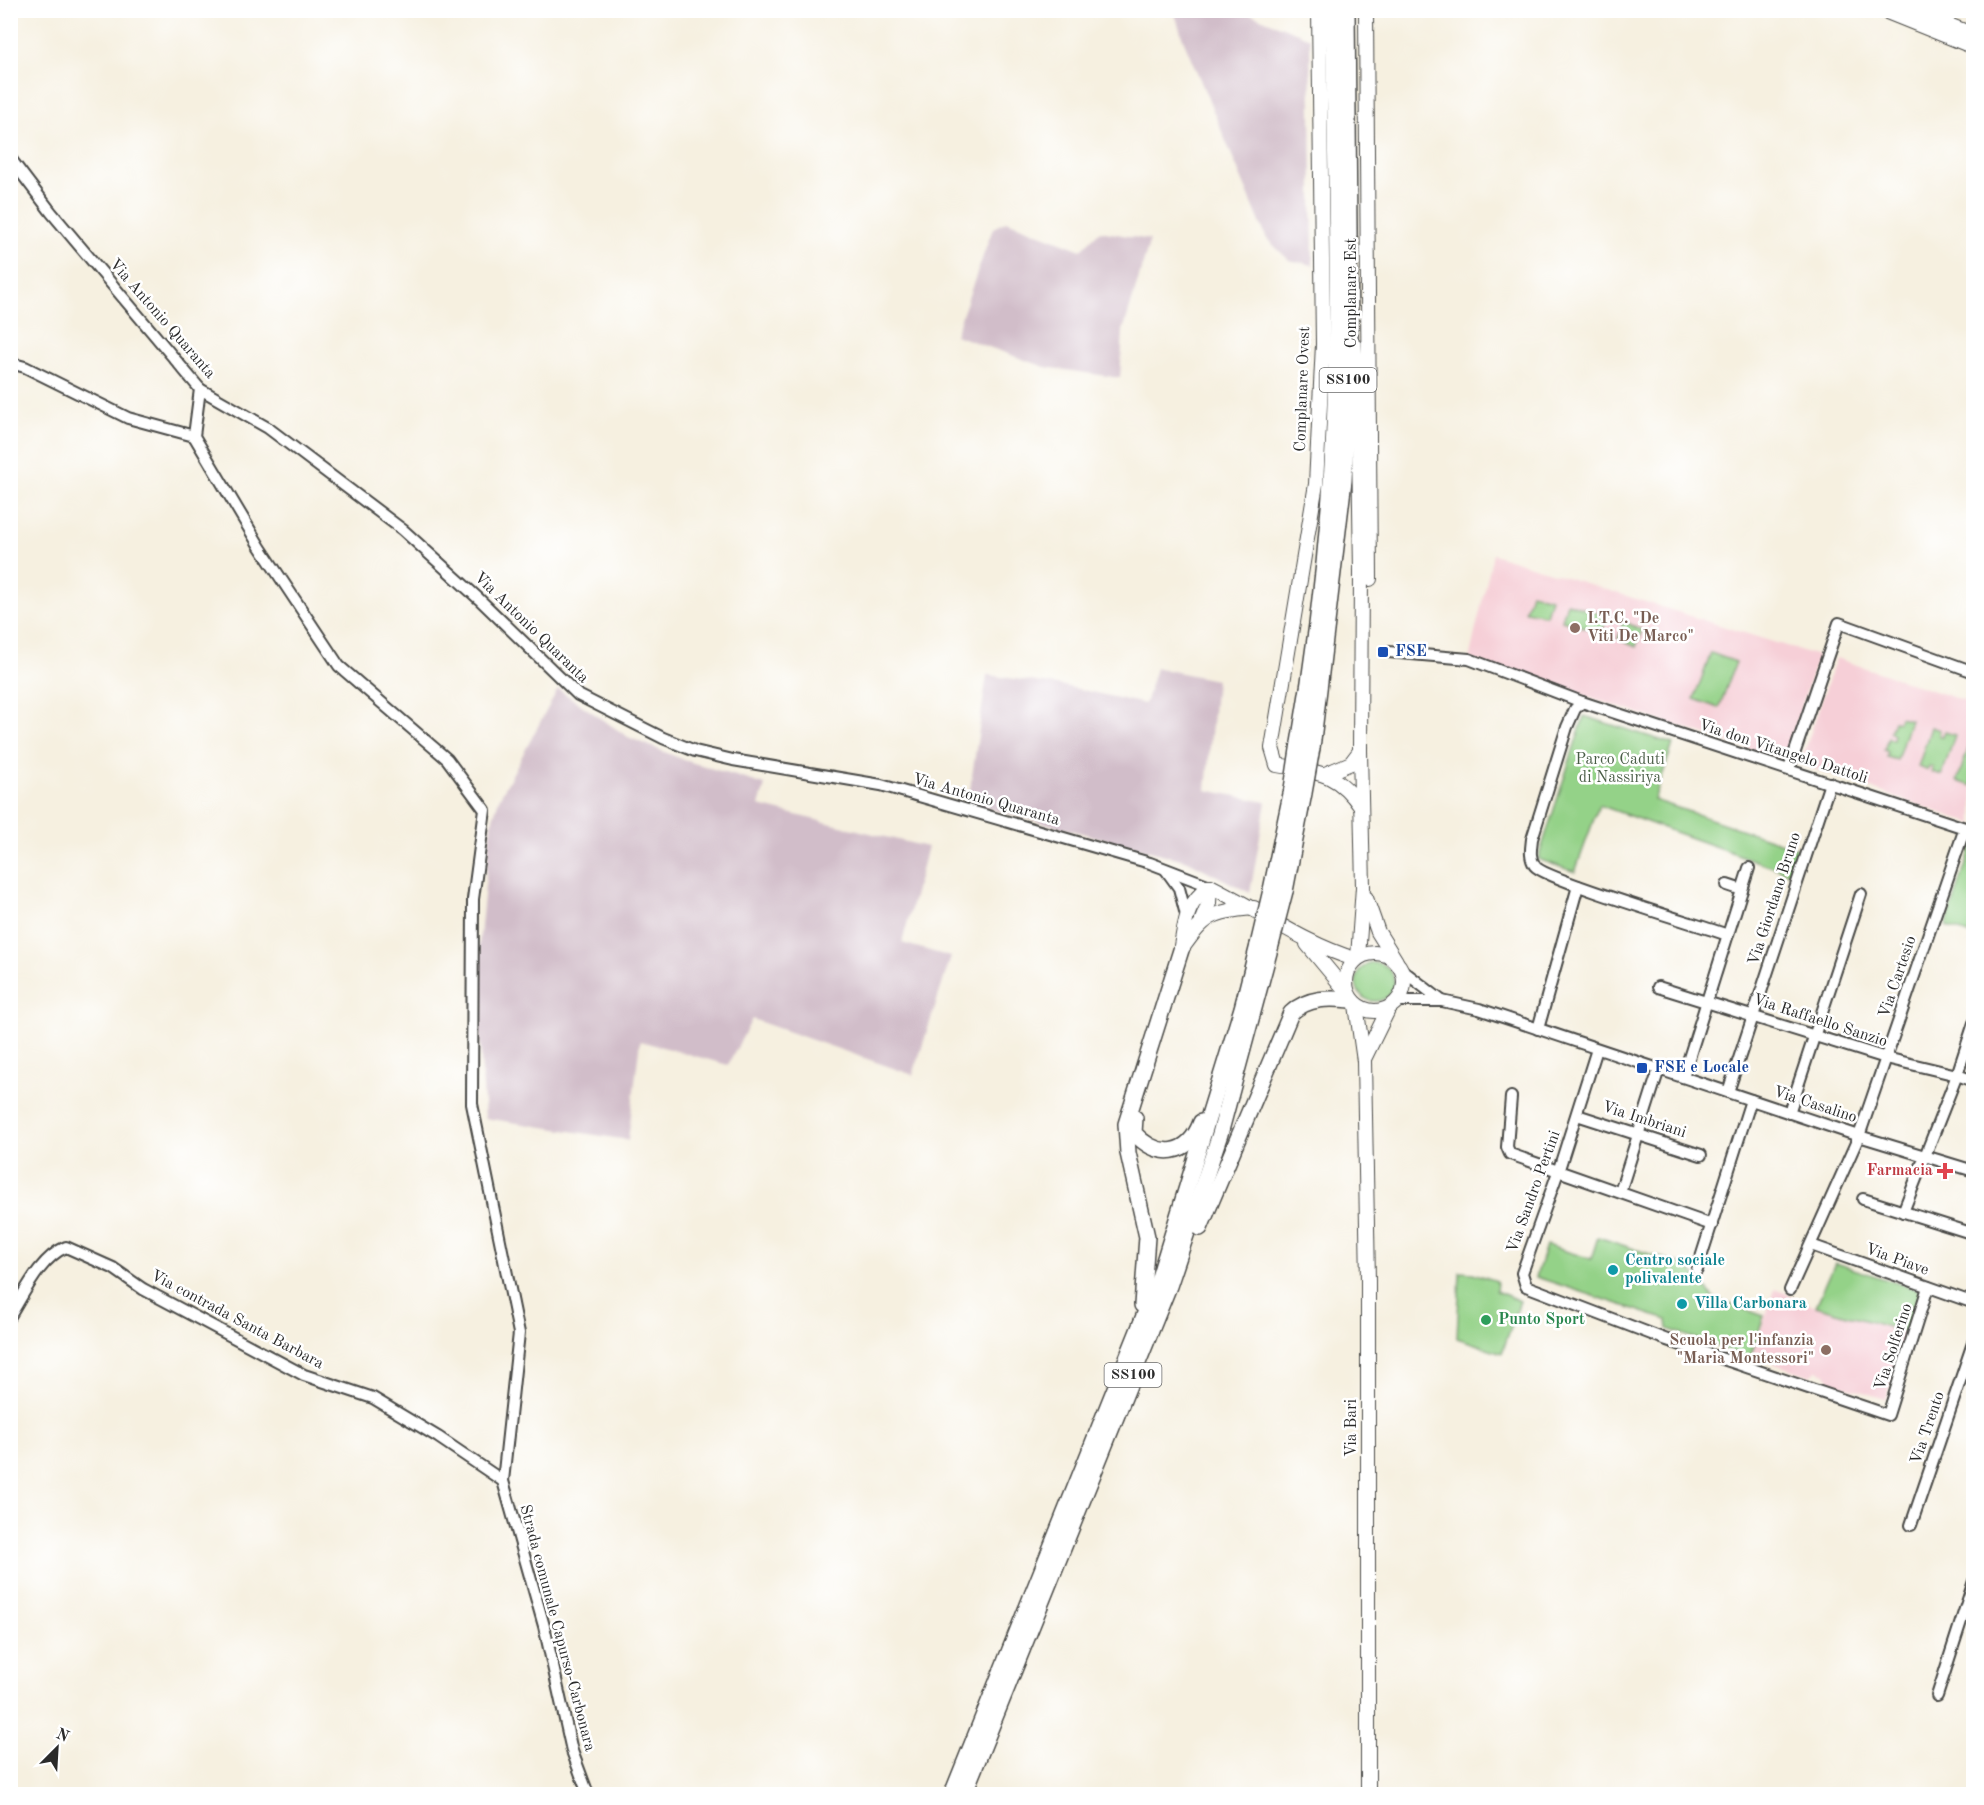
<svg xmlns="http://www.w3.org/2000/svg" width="1984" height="1805" font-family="'Old Standard TT',serif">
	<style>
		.built { fill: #f6cfd7 }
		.industrial { fill: #d1bdc9 }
		.green { fill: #94d288; stroke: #607e5a; stroke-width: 1.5 }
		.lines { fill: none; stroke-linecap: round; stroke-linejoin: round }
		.minor-casing { stroke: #494946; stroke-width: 14 }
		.major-casing { stroke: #494946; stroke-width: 16 }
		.highway-casing { stroke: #494946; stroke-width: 18 }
		.minor { stroke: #fff; stroke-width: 10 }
		.major { stroke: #fff; stroke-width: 14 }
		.highway { stroke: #fff; stroke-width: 15 }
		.highway-bridge-casing { stroke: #494946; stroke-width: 18; stroke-linecap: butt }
		.highway-bridge { stroke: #fff; stroke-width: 15 }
		.education-dot { fill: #8d6e63; stroke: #fff; stroke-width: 2 }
		.transit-dot { fill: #1a4fb4; stroke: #fff; stroke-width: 2 }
		.health-dot { fill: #e0444e; stroke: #fff; stroke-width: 2 }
		.culture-dot { fill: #0f9aa8; stroke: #fff; stroke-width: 2 }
		.leisure-dot { fill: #2e9e5b; stroke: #fff; stroke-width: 2 }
		.labels { text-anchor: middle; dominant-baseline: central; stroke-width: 5; stroke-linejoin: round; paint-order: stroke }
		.shield { fill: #fff; stroke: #6b6b6b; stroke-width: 1.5 }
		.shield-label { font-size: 15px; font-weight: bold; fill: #2b2b2b }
		.street-label { font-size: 16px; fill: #2b2b2b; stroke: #fff }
		.education-label { font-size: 16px; font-weight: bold; fill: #785e54; stroke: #fff; text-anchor: start }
		.transit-label { font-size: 16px; font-weight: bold; fill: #164399; stroke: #fff; text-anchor: start }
		.park-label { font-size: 16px; fill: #4a5d47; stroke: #fff }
		.health-label { font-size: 16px; font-weight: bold; fill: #be3a42; stroke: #fff; text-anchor: end }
		.culture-label { font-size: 16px; font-weight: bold; fill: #0d838f; stroke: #fff; text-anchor: start }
		.leisure-label { font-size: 16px; font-weight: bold; fill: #27864d; stroke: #fff; text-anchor: start }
	</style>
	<rect width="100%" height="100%" fill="#fff"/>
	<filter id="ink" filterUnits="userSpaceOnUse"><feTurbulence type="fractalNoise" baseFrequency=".0167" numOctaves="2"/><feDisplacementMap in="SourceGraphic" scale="12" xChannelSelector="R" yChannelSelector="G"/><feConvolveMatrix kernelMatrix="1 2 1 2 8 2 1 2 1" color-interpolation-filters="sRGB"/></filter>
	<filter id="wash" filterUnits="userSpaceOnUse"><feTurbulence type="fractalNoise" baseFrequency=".008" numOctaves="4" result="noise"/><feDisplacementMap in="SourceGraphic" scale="24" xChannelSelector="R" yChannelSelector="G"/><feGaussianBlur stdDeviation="1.35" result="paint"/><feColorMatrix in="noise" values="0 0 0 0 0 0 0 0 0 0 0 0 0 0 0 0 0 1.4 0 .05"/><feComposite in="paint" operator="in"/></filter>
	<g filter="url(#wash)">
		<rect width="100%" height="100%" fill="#f6f0e0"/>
		<g class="built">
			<path d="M1493 554 1818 656 1784 760 1469 659Z"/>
			<path d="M1836 658 1973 704V824L1800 764Z"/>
			<path d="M1775 1289 1816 1306 1909 1333 1885 1399 1829 1381 1826 1373 1817 1370 1811 1376 1769 1362 1767 1354 1760 1352 1751 1358Z"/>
		</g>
		<g class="industrial">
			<path d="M1174 11H1243L1310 38 1313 265 1289 260 1267 239 1183 39Z"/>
			<path d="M1007 221 1081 250 1100 231 1150 240 1123 331 1120 378 1045 367 955 335 993 228Z"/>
			<path d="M1156 668 1216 680 1206 790 1266 802 1250 893 1188 861 968 803 987 675 1064 686 1145 704Z"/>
			<path d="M558 689 628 737 684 760 765 785 759 806 927 847 902 943 951 957 913 1075 752 1019 728 1065 640 1041 628 1140 485 1118 476 976 491 825 499 799Z"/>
		</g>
		<g class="green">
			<path d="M1531 593 1551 598 1546 615 1525 611Z"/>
			<path d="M1567 603 1607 616 1602 633 1562 620Z"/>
			<path d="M1623 621 1642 630 1636 647 1618 639Z"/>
			<path d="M1711 653 1736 662 1719 708 1694 699Z"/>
			<path d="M1584 716 1673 744 1654 800 1803 850 1795 875 1599 805 1575 872 1538 859Z"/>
			<path d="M1900 717 1910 720 1897 760 1887 757 1888 752 1884 750 1888 738 1893 740 1894 734 1890 732 1894 721 1898 722Z"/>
			<path d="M1931 727 1940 730 1939 735 1943 737 1945 732 1955 735 1942 775 1932 772 1933 767 1929 766 1927 770 1918 767Z"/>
			<path d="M1971 741 1974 742 1972 786 1957 781Z"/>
			<path d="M1973 842H1974L1973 936 1946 926Z"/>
			<circle cx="1375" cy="982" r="19"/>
			<path d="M1598 1237 1689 1267 1715 1299 1764 1316 1750 1358 1668 1329 1667 1320 1536 1277 1546 1245 1591 1259Z"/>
			<path d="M1835 1263 1922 1291 1909 1333 1816 1306Z"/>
			<path d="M1460 1272 1473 1273 1497 1281 1496 1291 1520 1301 1502 1353 1457 1338Z"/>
		</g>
	</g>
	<g filter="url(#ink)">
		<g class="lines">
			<defs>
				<g id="minor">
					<path d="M10 158 51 212 200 389 268 428 403 530 479 599 578 695 663 738 695 751 733 760 881 785 1150 863 1210 886"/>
					<path d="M10 363 25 367 128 418 194 436"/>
					<path d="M200 389 194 436 260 547 339 666 447 759 485 810 473 899 472 1104 519 1333 503 1481 544 1626 572 1751 588 1794"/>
					<path d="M1388 652 1469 659 1582 702 1974 831"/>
					<path d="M1582 702 1575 709 1567 727 1532 839C1531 848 1529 858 1535 866 1544 879 1702 926 1728 935"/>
					<path d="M1789 769 1839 623 1974 672"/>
					<path d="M1166 870 1179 888 1186 915"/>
					<path d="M1727 885 1742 890"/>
					<path d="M1402 970 1442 1001"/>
					<path d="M1658 987 1886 1058 1957 1075 1974 1081"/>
					<path d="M1397 1001H1442L1479 1009 1859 1136 1974 1171"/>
					<path d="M1538 1029 1578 886"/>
					<path d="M1597 1049 1558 1172 1522 1273 1526 1286 1667 1340 1888 1415 1928 1287"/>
					<path d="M1683 1077 1749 868"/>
					<path d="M1728 1092 1830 783"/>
					<path d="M1511 1097 1507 1147 1510 1154 1712 1225"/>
					<path d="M1789 1113 1861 894"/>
					<path d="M1577 1115 1701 1155"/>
					<path d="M1620 1192 1659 1069"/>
					<path d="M1863 1199 1974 1234"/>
					<path d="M1903 1212 1957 1075 1974 1023"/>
					<path d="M1811 1245 1974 1303"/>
					<path d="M1697 1270 1751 1100"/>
					<path d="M1790 1290 1859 1136 1965 828"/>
					<path d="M10 1316C25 1292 40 1258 66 1247L113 1268 143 1289 304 1375 373 1398 438 1437 503 1481"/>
					<path d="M1911 1525 1974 1340"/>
					<path d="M1937 1696 1974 1581"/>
				</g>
				<g id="major">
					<path d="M1319 10 1323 344 1316 484 1272 748 1277 765C1316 772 1337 771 1361 807"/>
					<path d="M1366 10 1370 579"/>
					<path d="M1882 10 1974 47"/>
					<path d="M1911 10 1974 35"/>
					<path d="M1354 345 1358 379 1361 572 1360 751 1363 887 1358 957"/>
					<path d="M1325 774 1351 763 1360 751"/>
					<path d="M1210 886C1259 910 1304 944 1355 959"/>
					<path d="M1366 898 1378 932 1396 961"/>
					<path d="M1202 920 1209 903 1210 886"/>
					<path d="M1307 944 1346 991"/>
					<path d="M1181 946C1186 918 1186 904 1210 886"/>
					<path d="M1181 950C1206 915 1210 912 1254 908"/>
					<circle cx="1375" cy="982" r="29"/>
					<path d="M1356 1005 1364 1061 1368 1281V1794"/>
					<path d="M1365 1057 1389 1008"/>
				</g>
				<g id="highway">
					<path d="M1299 743C1314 658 1325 569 1331 482 1342 326 1335 167 1333 10"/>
					<path d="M1312 748 1344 480 1350 338 1347 10"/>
					<path d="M1271 890 1292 789"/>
					<path d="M1285 891 1304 793"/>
					<path d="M1135 1118 1134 1133C1158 1159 1188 1157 1201 1122"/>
					<path d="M1200 1228 1291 1013C1308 997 1329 998 1351 1000"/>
					<path d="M1142 1305 1147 1237 1128 1153 1126 1124 1181 950"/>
					<path d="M952 1794 1158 1281 1242 1008 1258 945"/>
					<path d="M964 1794 1169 1286 1220 1134 1271 945"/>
				</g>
			</defs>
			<use href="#minor" class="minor-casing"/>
			<use href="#major" class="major-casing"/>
			<use href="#highway" class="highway-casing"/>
			<use href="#minor" class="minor"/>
			<use href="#major" class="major"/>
			<use href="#highway" class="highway"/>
			<defs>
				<g id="highway-bridge">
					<path d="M1292 789 1299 743"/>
					<path d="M1304 793 1312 748"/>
					<path d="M1258 945 1271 890"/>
					<path d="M1271 945 1285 891"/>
				</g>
			</defs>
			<use href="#highway-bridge" class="highway-bridge-casing"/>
			<use href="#highway-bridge" class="highway-bridge"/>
		</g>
	</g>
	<g class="education-dot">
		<circle cx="1575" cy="628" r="6"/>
		<circle cx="1826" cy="1350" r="6"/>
	</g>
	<g class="transit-dot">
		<rect x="1377" y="646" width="12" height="12" rx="3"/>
		<rect x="1636" y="1062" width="12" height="12" rx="3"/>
	</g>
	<path class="health-dot" d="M1942 1162h6v6h6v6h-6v6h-6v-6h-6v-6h6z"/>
	<g class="culture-dot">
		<circle cx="1613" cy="1270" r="6"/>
		<circle cx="1682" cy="1304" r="6"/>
	</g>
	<circle class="leisure-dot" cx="1486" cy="1320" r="6"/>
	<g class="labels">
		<g class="shield">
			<rect x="1319.5" y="368" width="57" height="24" rx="4.5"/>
			<rect x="1104.5" y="1363" width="57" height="24" rx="4.5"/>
		</g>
		<g class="shield-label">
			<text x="1348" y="380">SS100</text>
			<text x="1133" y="1375">SS100</text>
		</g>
		<g class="street-label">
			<text transform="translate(1352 293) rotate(-90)">Complanare Est</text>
			<text transform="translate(162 319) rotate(49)">Via Antonio Quaranta</text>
			<text transform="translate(1303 389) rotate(-88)">Complanare Ovest</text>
			<text transform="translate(531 628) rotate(44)">Via Antonio Quaranta</text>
			<text transform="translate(1783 752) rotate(18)">Via don Vitangelo Dattoli</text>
			<text transform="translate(986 800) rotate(16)">Via Antonio Quaranta</text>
			<text transform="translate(1775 899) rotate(-72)">Via Giordano Bruno</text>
			<text transform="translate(1898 977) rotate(-71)">Via Cartesio</text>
			<text transform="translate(1820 1021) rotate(18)">Via Raffaello Sanzio</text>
			<text transform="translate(1815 1105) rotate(18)">Via Casalino</text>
			<text transform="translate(1644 1120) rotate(18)">Via Imbriani</text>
			<text transform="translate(1534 1192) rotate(-70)">Via Sandro Pertini</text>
			<text transform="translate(1897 1260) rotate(20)">Via Piave</text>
			<text transform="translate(237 1320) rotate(28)">Via contrada Santa Barbara</text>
			<text transform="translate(1894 1347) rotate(-72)">Via Solferino</text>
			<text transform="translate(1352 1428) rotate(-90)">Via Bari</text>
			<text transform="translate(1928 1428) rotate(-71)">Via Trento</text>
			<text transform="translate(557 1628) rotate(75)">Strada comunale Capurso-Carbonara</text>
		</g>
		<g class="education-label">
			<text x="1587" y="619">I.T.C. "De<tspan x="1587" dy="18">Viti De Marco"</tspan></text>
			<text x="1814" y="1341" text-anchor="end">Scuola per l'infanzia<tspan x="1814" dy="18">"Maria Montessori"</tspan></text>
		</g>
		<g class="transit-label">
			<text x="1395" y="652">FSE</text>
			<text x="1654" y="1068">FSE e Locale</text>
		</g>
		<g class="park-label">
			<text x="1620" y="760">Parco Caduti<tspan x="1620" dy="18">di Nassiriya</tspan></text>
		</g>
		<g class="health-label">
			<text x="1933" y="1171">Farmacia</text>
		</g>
		<g class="culture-label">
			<text x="1625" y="1261">Centro sociale<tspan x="1625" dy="18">polivalente</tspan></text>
			<text x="1694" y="1304">Villa Carbonara</text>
		</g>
		<g class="leisure-label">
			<text x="1498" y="1320">Punto Sport</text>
		</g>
	</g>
	<rect width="1984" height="1805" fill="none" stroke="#fff" stroke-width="36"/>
	<g transform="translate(57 1748) rotate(24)" stroke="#ffffff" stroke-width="4.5" paint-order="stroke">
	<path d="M0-4.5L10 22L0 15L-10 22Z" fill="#2b2b2b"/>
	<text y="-9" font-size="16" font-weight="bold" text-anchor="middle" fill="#2b2b2b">N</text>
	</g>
</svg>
